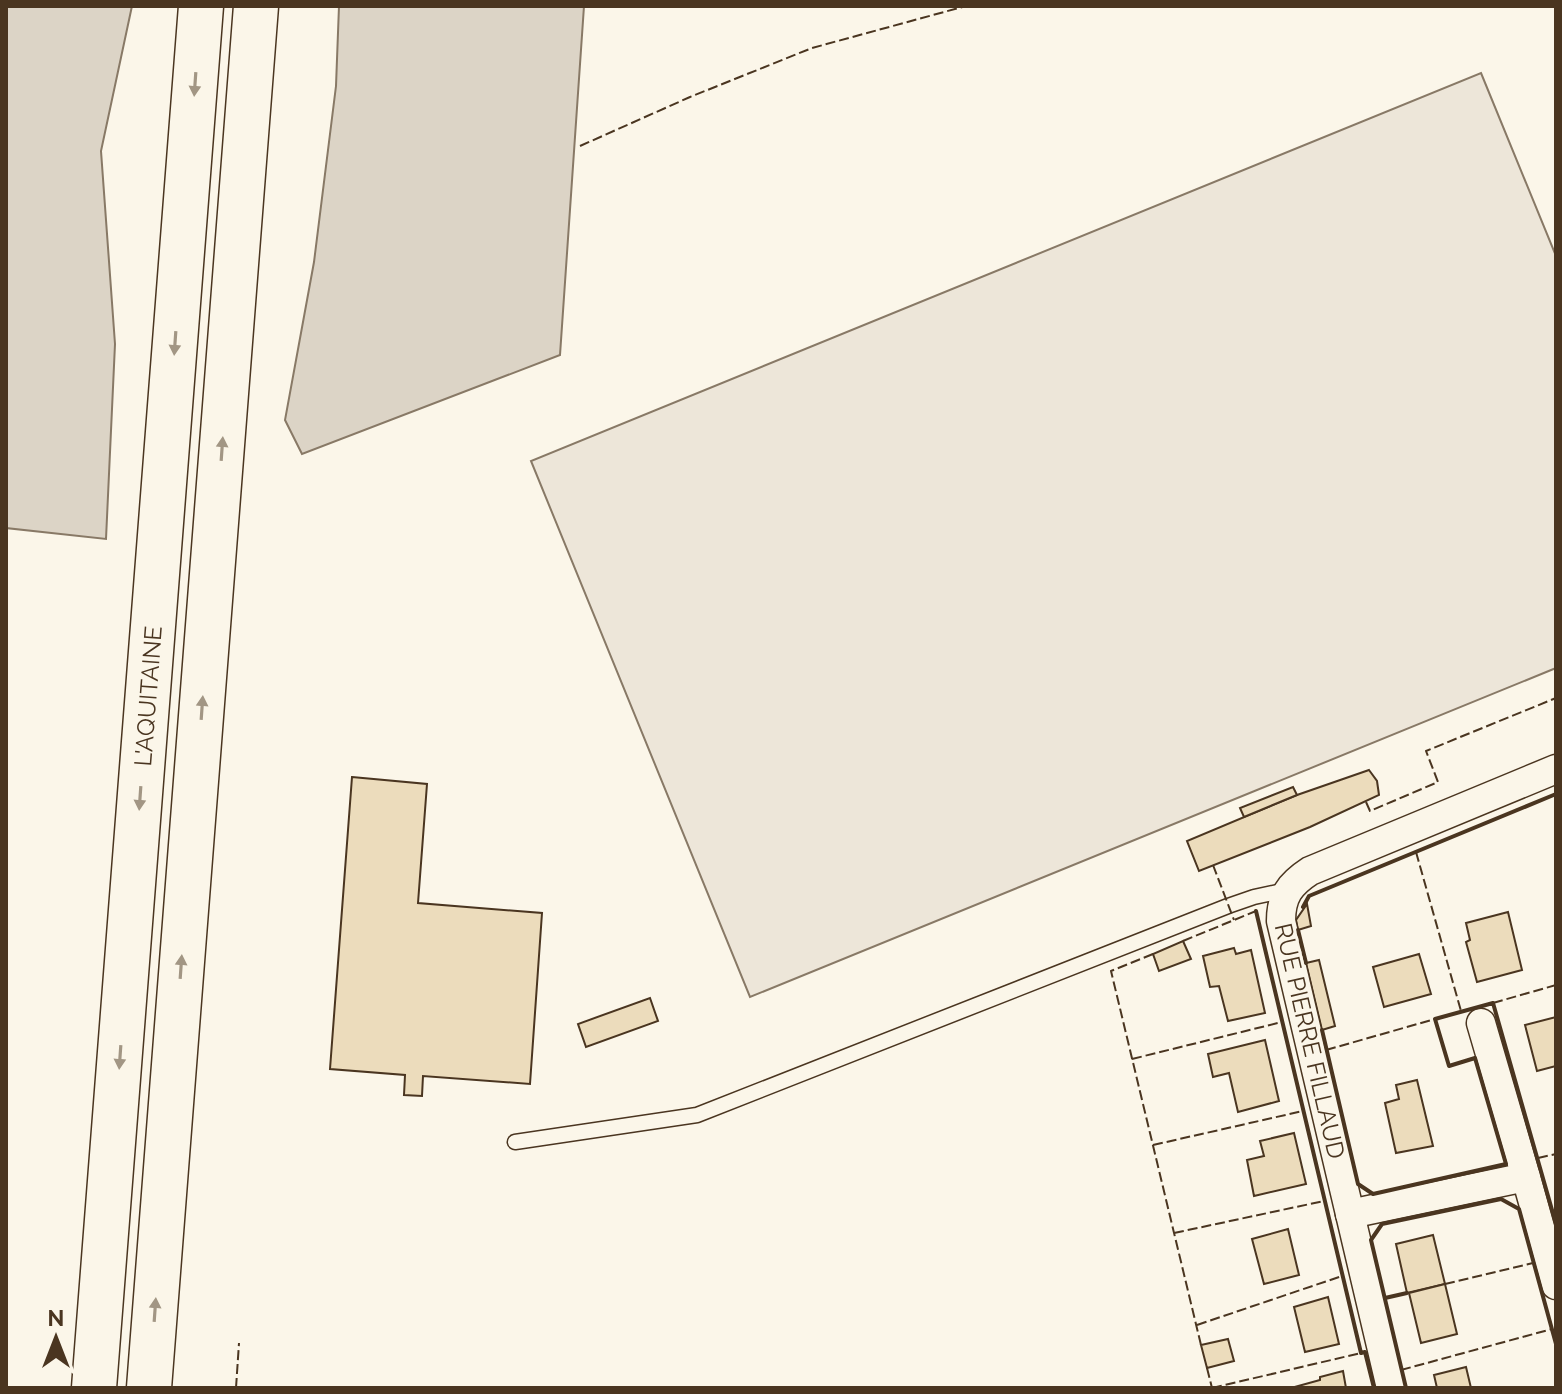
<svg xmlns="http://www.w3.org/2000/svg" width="1562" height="1394" font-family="Raleway,sans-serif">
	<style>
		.green { fill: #ede6d9; stroke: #887966; stroke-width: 2 }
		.water { fill: #dcd4c6; stroke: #887966; stroke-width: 2 }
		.building { fill: #ecdcbc; stroke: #4a3520; stroke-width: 2 }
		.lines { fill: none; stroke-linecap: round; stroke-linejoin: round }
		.lane-casing { stroke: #4a3520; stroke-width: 17 }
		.street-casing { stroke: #4a3520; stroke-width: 31 }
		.highway-casing { stroke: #4a3520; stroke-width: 47 }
		.lane { stroke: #fbf6e9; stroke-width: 14 }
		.street { stroke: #fbf6e9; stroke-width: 28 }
		.highway { stroke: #fbf6e9; stroke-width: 44 }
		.fence { stroke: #4a3520; stroke-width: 2; stroke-dasharray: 10 4; stroke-linecap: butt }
		.wall { stroke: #4a3520; stroke-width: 4 }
		.oneway { fill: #a29684 }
		.labels { text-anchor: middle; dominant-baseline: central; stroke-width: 6; stroke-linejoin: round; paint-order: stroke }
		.street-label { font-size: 24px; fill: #4a3520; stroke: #fbf6e9 }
	</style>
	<rect width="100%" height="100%" fill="#fbf6e9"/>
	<path class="green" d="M1481 73 1556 256V668L750 997 531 461Z"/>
	<g class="water">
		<path d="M6 6H132L101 151 115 344 106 539 6 528Z"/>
		<path d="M339 6H584L560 355 302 454 285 420 314 262 336 86Z"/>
	</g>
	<g class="building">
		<path d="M1369 770 1377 781 1379 795 1310 827 1199 871 1187 841 1297 795Z"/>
		<path d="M352 777 427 784 418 903 542 913 530 1084 423 1076 422 1096 404 1095 405 1075 330 1069Z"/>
		<path d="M1293 787 1297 795 1244 817 1240 808Z"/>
		<path d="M1307 904 1311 926 1298 930 1296 920Z"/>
		<path d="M1508 912 1522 970 1477 982 1466 942 1470 940 1466 923Z"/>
		<path d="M1183 941 1191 959 1159 971 1153 954Z"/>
		<path d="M1234 948 1236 954 1251 950 1265 1013 1228 1021 1219 986 1210 987 1203 956Z"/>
		<path d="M1419 954 1431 994 1384 1007 1373 967Z"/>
		<path d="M1319 960 1335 1026 1322 1030 1306 963Z"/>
		<path d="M650 998 658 1021 586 1047 578 1024Z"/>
		<path d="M1556 1017V1066L1537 1071 1525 1025Z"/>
		<path d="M1265 1040 1279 1101 1238 1112 1229 1073 1213 1077 1208 1054Z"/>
		<path d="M1417 1080 1433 1146 1396 1153 1385 1103 1399 1099 1396 1085Z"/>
		<path d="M1294 1133 1306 1184 1254 1196 1247 1160 1264 1156 1260 1141Z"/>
		<path d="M1288 1229 1299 1275 1264 1284 1252 1239Z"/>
		<path d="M1433 1235 1445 1284 1407 1293 1396 1244Z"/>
		<path d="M1445 1284 1457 1334 1421 1343 1409 1293Z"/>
		<path d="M1328 1297 1339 1344 1305 1352 1294 1307Z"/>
		<path d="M1228 1339 1234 1361 1207 1368 1201 1345Z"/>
		<path d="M1466 1367 1471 1388H1437L1434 1375Z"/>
		<path d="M1343 1371 1346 1388H1291L1320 1380V1377Z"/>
	</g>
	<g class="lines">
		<defs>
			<path id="lane" d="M515 1142 697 1115 1228 906 1254 897 1287 890"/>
			<g id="street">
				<path d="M1481 1023 1526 1177"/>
				<path d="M1350 1214 1526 1177 1556 1285"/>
				<path d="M1391 1388 1281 921C1281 896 1290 884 1310 871L1556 769"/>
			</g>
			<g id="highway">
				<path id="s1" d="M94 1388 201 6"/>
				<path d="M149 1388 256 6"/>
			</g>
		</defs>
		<use href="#lane" class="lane-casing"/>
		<use href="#street" class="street-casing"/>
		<use href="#highway" class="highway-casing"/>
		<use href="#lane" class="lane"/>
		<use href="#street" class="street"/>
		<use href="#highway" class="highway"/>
		<g class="fence">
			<path d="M580 146 690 97 812 48 966 6"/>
			<path d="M1366 802 1370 811 1438 782 1426 751 1556 698"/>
			<path d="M1416 852 1461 1011"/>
			<path d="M1213 865 1234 920"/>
			<path d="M1183 941 1256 911"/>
			<path d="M1153 954 1111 971 1201 1345"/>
			<path d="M1493 1003 1556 985"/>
			<path d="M1326 1050 1435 1019"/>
			<path d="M1132 1059 1282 1022"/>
			<path d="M1153 1145 1303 1111"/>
			<path d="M1538 1158 1556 1154"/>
			<path d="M1174 1233 1324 1201"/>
			<path d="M1445 1284 1533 1263"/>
			<path d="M1197 1325 1342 1276"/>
			<path d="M1207 1368 1212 1388"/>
			<path d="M1401 1370 1552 1329"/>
			<path d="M236 1388 239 1343"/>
			<path d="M1212 1388 1361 1353"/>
		</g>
		<g class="wall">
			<path d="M1303 907 1309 896 1556 794"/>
			<path d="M1256 911 1361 1353 1365 1352 1374 1388"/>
			<path d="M1298 930 1306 963"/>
			<path d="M1322 1030 1358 1184 1373 1194 1506 1164 1475 1058 1449 1066 1435 1019 1493 1003 1556 1224"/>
			<path d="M1385 1298 1407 1293"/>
			<path d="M1406 1388 1371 1240 1382 1224 1501 1199 1519 1209 1556 1344"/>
		</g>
	</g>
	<defs><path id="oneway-solid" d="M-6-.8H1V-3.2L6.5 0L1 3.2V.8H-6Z" transform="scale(2)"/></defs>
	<g class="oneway">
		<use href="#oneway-solid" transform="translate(195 84) rotate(94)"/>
		<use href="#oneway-solid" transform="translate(175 343) rotate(94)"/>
		<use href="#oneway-solid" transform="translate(222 449) rotate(-86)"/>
		<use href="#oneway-solid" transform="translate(202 708) rotate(-86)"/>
		<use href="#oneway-solid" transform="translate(140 798) rotate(94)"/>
		<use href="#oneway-solid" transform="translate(181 967) rotate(-86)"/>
		<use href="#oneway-solid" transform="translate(120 1057) rotate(94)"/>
		<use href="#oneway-solid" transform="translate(155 1310) rotate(-86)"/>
	</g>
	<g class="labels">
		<g class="street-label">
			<text stroke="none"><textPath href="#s1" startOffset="694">L'AQUITAINE</textPath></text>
			<text transform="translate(1310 1041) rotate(77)">RUE PIERRE FILLAUD</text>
		</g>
	</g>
	<rect width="1562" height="1394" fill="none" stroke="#4a3520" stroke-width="16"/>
	<g transform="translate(56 1338)" stroke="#fbf6e9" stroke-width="6" paint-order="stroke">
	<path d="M0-6L14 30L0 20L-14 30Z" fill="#4a3520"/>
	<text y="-12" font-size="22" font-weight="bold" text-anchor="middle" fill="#4a3520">N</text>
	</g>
</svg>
